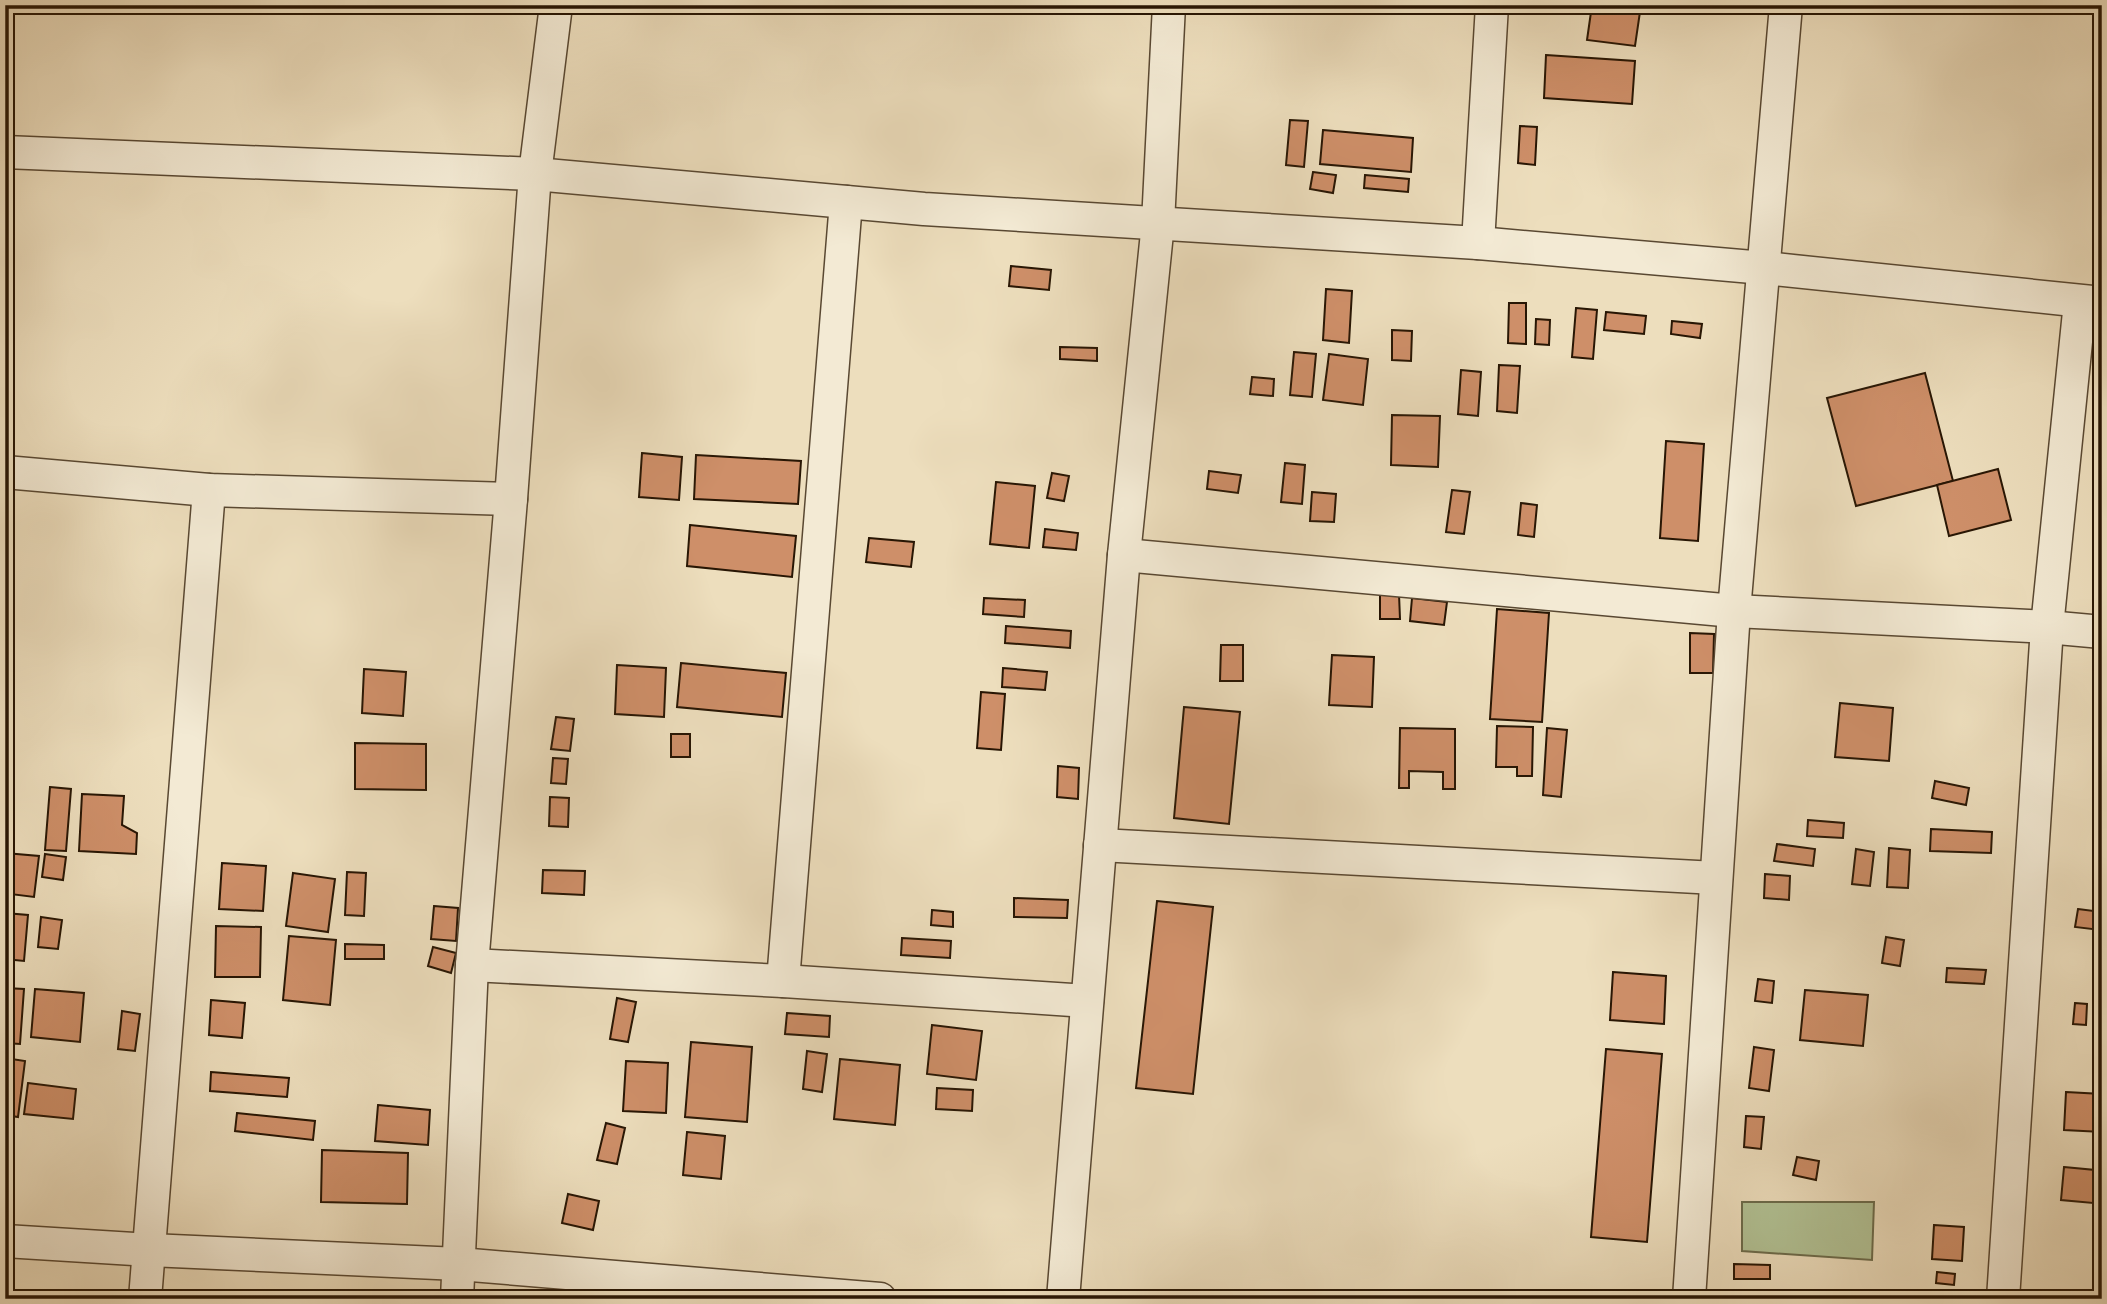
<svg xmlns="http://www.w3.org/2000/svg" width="2107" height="1304" font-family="'IM FELL Double Pica',serif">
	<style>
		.green { fill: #b2c295; stroke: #6d6c4c; stroke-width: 2 }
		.building { fill: #ce8f69; stroke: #281604; stroke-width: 2 }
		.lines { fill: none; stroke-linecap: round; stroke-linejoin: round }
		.street-casing { stroke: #594832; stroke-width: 35 }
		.street { stroke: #f3ead4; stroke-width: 32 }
	</style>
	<rect width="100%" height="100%" fill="#eddebd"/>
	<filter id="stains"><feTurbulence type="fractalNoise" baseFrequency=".00286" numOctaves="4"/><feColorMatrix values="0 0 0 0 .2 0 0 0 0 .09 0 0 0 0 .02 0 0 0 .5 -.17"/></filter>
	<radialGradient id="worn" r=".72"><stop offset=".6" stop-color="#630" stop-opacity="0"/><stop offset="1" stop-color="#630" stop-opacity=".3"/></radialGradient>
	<path class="green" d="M1742 1202H1874L1872 1260 1742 1251Z"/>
	<g class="building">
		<path d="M1592 5H1641L1635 46 1587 40Z"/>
		<path d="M1546 55 1635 61 1632 104 1544 98Z"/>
		<path d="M1290 120 1308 121 1304 167 1286 165Z"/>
		<path d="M1520 126 1537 127 1535 165 1518 163Z"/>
		<path d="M1323 130 1413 138 1411 172 1320 164Z"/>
		<path d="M1313 172 1336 175 1333 193 1310 189Z"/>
		<path d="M1365 175 1409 179 1408 192 1364 188Z"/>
		<path d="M1011 266 1051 270 1049 290 1009 286Z"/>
		<path d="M1326 289 1352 291 1349 343 1323 340Z"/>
		<path d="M1509 303H1526V344L1508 343Z"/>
		<path d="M1576 308 1597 310 1593 359 1572 357Z"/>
		<path d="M1606 312 1646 316 1644 334 1604 330Z"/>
		<path d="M1536 319 1550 320 1549 345 1535 344Z"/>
		<path d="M1672 321 1702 324 1700 338 1671 334Z"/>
		<path d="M1392 330 1412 331 1411 361 1392 360Z"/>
		<path d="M1060 347 1097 348V361L1060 359Z"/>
		<path d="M1294 352 1316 354 1312 397 1290 395Z"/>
		<path d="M1329 354 1368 359 1363 405 1323 400Z"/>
		<path d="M1499 365 1520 366 1517 413 1497 411Z"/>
		<path d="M1461 370 1481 372 1478 416 1458 414Z"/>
		<path d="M1925 373 1953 481 1856 506 1827 398Z"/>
		<path d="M1252 377 1274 379 1273 396 1250 394Z"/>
		<path d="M1392 415 1440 416 1438 467 1391 465Z"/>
		<path d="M1666 441 1704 444 1698 541 1660 538Z"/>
		<path d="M642 453 682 457 679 500 639 497Z"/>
		<path d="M696 455 801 461 798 504 694 499Z"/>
		<path d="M1285 463 1305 465 1302 504 1281 502Z"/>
		<path d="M1998 469 2011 520 1949 536 1937 485Z"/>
		<path d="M1209 471 1241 475 1238 493 1207 489Z"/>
		<path d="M1052 473 1069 476 1064 501 1047 498Z"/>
		<path d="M996 482 1035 486 1029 548 990 544Z"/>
		<path d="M1452 490 1470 492 1464 534 1446 532Z"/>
		<path d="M1312 492 1336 494 1334 522 1310 521Z"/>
		<path d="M1521 503 1537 505 1534 537 1518 535Z"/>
		<path d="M690 525 796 536 792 577 687 566Z"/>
		<path d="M1045 529 1078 533 1076 550 1043 547Z"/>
		<path d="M869 538 914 542 911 567 866 562Z"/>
		<path d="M1380 594H1399L1400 619H1380Z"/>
		<path d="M984 598 1025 600 1024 617 983 614Z"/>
		<path d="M1412 598 1447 602 1444 625 1410 621Z"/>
		<path d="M1497 609 1549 613 1542 722 1490 719Z"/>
		<path d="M1006 626 1071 631 1070 648 1005 643Z"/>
		<path d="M1690 633 1714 634 1713 673H1690Z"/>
		<path d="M1221 645H1243V681H1220Z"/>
		<path d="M1332 655 1374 657 1372 707 1329 705Z"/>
		<path d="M681 663 786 673 782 717 677 707Z"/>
		<path d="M617 665 666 668 664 717 615 714Z"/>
		<path d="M1003 668 1047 672 1045 690 1002 687Z"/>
		<path d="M364 669 406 672 403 716 362 713Z"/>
		<path d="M981 692 1005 694 1001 750 977 748Z"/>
		<path d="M1840 703 1893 708 1889 761 1835 757Z"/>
		<path d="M1184 707 1240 712 1229 824 1174 818Z"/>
		<path d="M556 717 574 719 570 751 551 749Z"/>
		<path d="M1497 726 1533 727 1532 776H1517V767H1496Z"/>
		<path d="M1400 728 1455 729V789H1443V772L1409 771V788H1399Z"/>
		<path d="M1547 728 1567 730 1561 797 1543 795Z"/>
		<rect x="671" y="734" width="19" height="23"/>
		<path d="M355 743 426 744V790L355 789Z"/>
		<path d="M553 758 568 759 566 784 551 783Z"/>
		<path d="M1058 766 1079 768 1078 799 1057 797Z"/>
		<path d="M1935 781 1969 788 1966 805 1932 798Z"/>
		<path d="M50 787 71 789 66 851 45 850Z"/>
		<path d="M82 794 124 796 122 825 137 833 136 854 79 851Z"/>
		<path d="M550 797 569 798 568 827 549 826Z"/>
		<path d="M1808 820 1844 823 1843 838 1807 836Z"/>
		<path d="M1931 829 1992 832 1991 853 1930 851Z"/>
		<path d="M1777 844 1815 849 1813 866 1774 861Z"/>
		<path d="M1889 848 1910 850 1908 888 1887 887Z"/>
		<path d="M1856 849 1874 852 1870 886 1852 884Z"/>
		<path d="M5 853 39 856 34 897 10 894 12 875 5 874Z"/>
		<path d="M45 854 66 857 63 880 42 877Z"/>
		<path d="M222 863 266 866 263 911 219 909Z"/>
		<path d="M543 870 585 871 584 895 542 893Z"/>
		<path d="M347 872 366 873 364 916 345 915Z"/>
		<path d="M293 873 335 879 328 932 286 926Z"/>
		<path d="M1765 874 1790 876 1789 900 1764 898Z"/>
		<path d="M1014 898 1068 900 1067 918 1014 917Z"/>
		<path d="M1157 901 1213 907 1193 1094 1136 1088Z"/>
		<path d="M434 906 458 908 456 941 431 939Z"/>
		<path d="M2078 909 2102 912 2100 930 2075 927Z"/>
		<path d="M932 910 953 912V927L931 925Z"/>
		<path d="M5 913 28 915 24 961 5 959Z"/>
		<path d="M41 917 62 920 58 949 38 947Z"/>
		<path d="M216 926 261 927 260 977H215Z"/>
		<path d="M289 936 336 940 330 1005 283 1000Z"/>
		<path d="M1886 937 1904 940 1900 966 1882 963Z"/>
		<path d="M902 938 951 941 950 958 901 955Z"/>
		<path d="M345 944 384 945V959H345Z"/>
		<path d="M433 947 456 953 451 973 428 966Z"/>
		<path d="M1947 968 1986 970 1984 984 1946 982Z"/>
		<path d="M1613 972 1666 976 1664 1024 1610 1020Z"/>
		<path d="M1758 979 1774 981 1772 1003 1755 1001Z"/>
		<path d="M5 988 24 989 20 1044 5 1043Z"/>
		<path d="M35 989 84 993 80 1042 31 1037Z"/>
		<path d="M1805 990 1868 995 1863 1046 1800 1040Z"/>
		<path d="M617 998 636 1002 628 1042 610 1039Z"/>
		<path d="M211 1000 245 1003 242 1038 209 1035Z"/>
		<path d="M2075 1003 2087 1004 2086 1025 2073 1024Z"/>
		<path d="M122 1011 140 1014 135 1051 118 1049Z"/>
		<path d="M787 1013 830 1016 829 1037 785 1034Z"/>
		<path d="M932 1025 982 1031 976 1080 927 1074Z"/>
		<path d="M691 1042 752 1047 747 1122 685 1117Z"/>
		<path d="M1754 1047 1774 1050 1769 1091 1749 1088Z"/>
		<path d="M1606 1049 1662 1054 1647 1242 1591 1237Z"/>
		<path d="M807 1051 827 1054 822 1092 803 1089Z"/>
		<path d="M5 1058 25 1061 18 1117 5 1115Z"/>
		<path d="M840 1059 900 1065 895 1125 834 1119Z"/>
		<path d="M626 1061 668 1063 666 1113 623 1111Z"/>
		<path d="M211 1072 289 1078 287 1097 210 1091Z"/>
		<path d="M28 1083 76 1089 73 1119 24 1114Z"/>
		<path d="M937 1088 973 1090 972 1111 936 1109Z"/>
		<path d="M2066 1092 2102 1094V1132L2064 1130Z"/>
		<path d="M378 1105 430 1110 428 1145 375 1141Z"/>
		<path d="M237 1113 315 1121 313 1140 235 1131Z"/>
		<path d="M1746 1116 1764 1117 1761 1149 1744 1147Z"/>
		<path d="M606 1123 625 1128 617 1164 597 1160Z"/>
		<path d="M5 1129H9L6 1174H5Z"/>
		<path d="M687 1132 725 1136 721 1179 683 1175Z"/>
		<path d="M322 1150 408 1153 407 1204 321 1202Z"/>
		<path d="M1797 1157 1819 1161 1816 1180 1793 1175Z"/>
		<path d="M2064 1167 2095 1170 2093 1203 2061 1200Z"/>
		<path d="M568 1194 599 1201 593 1230 562 1223Z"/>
		<path d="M1934 1225 1964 1227 1962 1261 1932 1259Z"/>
		<path d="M1734 1264 1770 1265V1279H1734Z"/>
		<path d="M1937 1272 1955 1274 1954 1285 1936 1283Z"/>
	</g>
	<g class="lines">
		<defs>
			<g id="street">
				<path d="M5 152 535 174 924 209 1478 243 1764 268 2102 303"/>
				<path d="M1478 243 1492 5"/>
				<path d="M5 472 209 490 511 499"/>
				<path d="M1124 555 1734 611 2047 627 2102 632"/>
				<path d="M1100 845 1716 878"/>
				<path d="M472 965 783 981 1087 1001"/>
				<path d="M783 981 846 202"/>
				<path d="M5 1241 150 1250 459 1264 880 1299"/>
				<path d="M145 1299 209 490"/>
				<path d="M457 1299 472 965 511 499 535 174 556 5"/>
				<path d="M1063 1299 1124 555 1158 223 1169 5"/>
				<path d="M1689 1299 1734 611 1786 5"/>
				<path d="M2003 1299 2047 627 2080 302"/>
			</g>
		</defs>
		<use href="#street" class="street-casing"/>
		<use href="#street" class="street"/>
	</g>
	<rect width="2107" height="1304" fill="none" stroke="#eddebd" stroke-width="28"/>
	<rect x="7" y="7" width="2093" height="1290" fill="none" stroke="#281604" stroke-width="3.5"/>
	<rect x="14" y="14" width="2079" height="1276" fill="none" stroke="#281604" stroke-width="2"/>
	<rect width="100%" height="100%" filter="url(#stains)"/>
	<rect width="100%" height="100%" fill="url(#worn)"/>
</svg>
